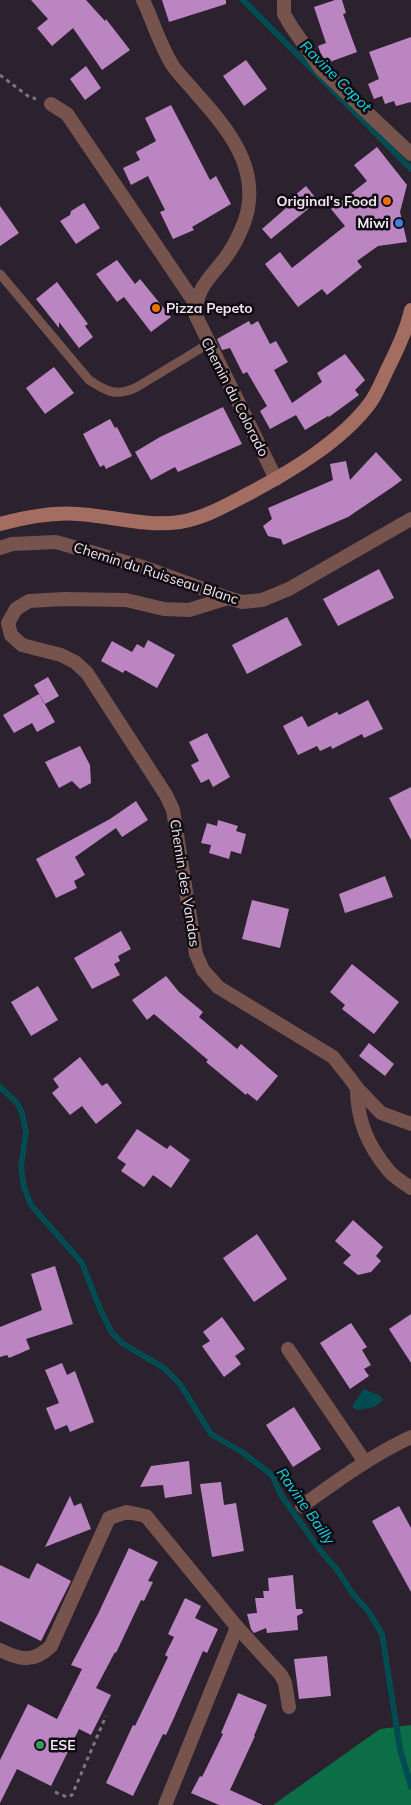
<svg xmlns="http://www.w3.org/2000/svg" width="411" height="1805" font-family="Mulish,sans-serif">
	<style>
		.forest { fill: #0b6e46 }
		.water { fill: #024b50 }
		.lines { fill: none; stroke-linecap: round; stroke-linejoin: round }
		.stream { stroke: #024b50; stroke-width: 6 }
		.building { fill: #bb85c2 }
		.path { stroke: #7d747f; stroke-width: 3; stroke-dasharray: 4 4; stroke-linecap: butt }
		.service { stroke: #76544d; stroke-width: 9 }
		.minor { stroke: #76544d; stroke-width: 14 }
		.tertiary { stroke: #76544d; stroke-width: 14 }
		.secondary { stroke: #a36d62; stroke-width: 14 }
		.food-dot { fill: #e8710a; stroke: #110c12; stroke-width: 2 }
		.shop-dot { fill: #3f7fe0; stroke: #110c12; stroke-width: 2 }
		.leisure-dot { fill: #2e9e5b; stroke: #110c12; stroke-width: 2 }
		.labels { text-anchor: middle; dominant-baseline: central; stroke-width: 5; stroke-linejoin: round; paint-order: stroke }
		.poi-label { font-size: 14px; font-weight: bold; fill: #efe7f0; stroke: #110c12; text-anchor: end }
		.street-label { font-size: 14px; fill: #efe7f0; stroke: #110c12 }
		.water-label { font-size: 15px; font-style: italic; fill: #0ed7e3; stroke: #110c12 }
	</style>
	<rect width="100%" height="100%" fill="#2c212e"/>
	<path class="forest" d="M411 1725V1805H273L380 1729Z"/>
	<path class="water" d="M364 1389 381 1396 383 1400 375 1407 357 1410 353 1408V1404Z"/>
	<g class="lines">
		<g class="stream">
			<path d="M243 0 411 169"/>
			<path d="M0 1087 17 1103 22 1113 26 1132 21 1167 24 1187 31 1205 82 1263 100 1309 112 1333 122 1343 164 1368 180 1384 211 1434 242 1452 272 1475 281 1495 320 1550 338 1571 352 1593 369 1612 382 1634 400 1749 411 1787"/>
		</g>
	</g>
	<g class="building">
		<path d="M31 0H86L105 21 106 19 130 50 102 70 73 28 52 46 37 28 48 19Z"/>
		<path d="M162 0H226V4L169 22Z"/>
		<path d="M335 0H342L346 13 343 14 357 52 327 63 321 54 318 46 326 43 314 7Z"/>
		<path d="M411 37V102L396 106 394 101 385 104 382 96 374 99 368 84 379 79 369 52Z"/>
		<path d="M246 60 267 89 244 106 223 76Z"/>
		<path d="M86 66 101 88 85 100 70 79Z"/>
		<path d="M171 105 210 180 216 176 231 204 192 227 194 230 173 239 160 212 165 210 148 176 131 185 123 168 140 160 136 152 156 141 145 118Z"/>
		<path d="M377 147 407 185 400 212 407 242 378 246 357 261 362 267 327 295 322 289 298 307 265 264 280 252 292 268 345 226 331 209 367 181 354 165Z"/>
		<path d="M306 186 318 201 271 239 262 229 286 208 283 205Z"/>
		<path d="M84 203 100 228 76 244 60 221 70 215 71 211Z"/>
		<path d="M0 206 19 233 0 246Z"/>
		<path d="M117 260 135 284 140 279 171 317 151 332 124 297 117 302 96 274Z"/>
		<path d="M57 282 88 324 85 326 93 337 79 348 59 322V328L36 299Z"/>
		<path d="M249 321 251 325 258 321 270 344 276 341 288 362 274 370 292 403 322 382 317 373 345 354 365 380 355 390 359 395 329 417 328 416 305 430 296 415 270 429 260 411 267 406 247 372 243 374 230 348 222 350 217 339Z"/>
		<path d="M54 367 74 393 45 414 26 388Z"/>
		<path d="M223 407 242 444 178 472 175 467 151 480 135 452 160 437Z"/>
		<path d="M110 419 115 428 117 427 132 456 106 469 104 465 100 467 83 434Z"/>
		<path d="M376 452 402 480 394 486 348 517 283 545 281 539 268 536 263 526 272 519 268 508 333 480 330 464 346 461 350 480Z"/>
		<path d="M379 569 394 598 338 626 323 599Z"/>
		<path d="M287 617 302 645 247 674 232 645Z"/>
		<path d="M148 640 175 655 157 688 125 670 123 673 101 661 112 641 132 652 137 644 144 648Z"/>
		<path d="M48 677 59 696 45 704 34 685Z"/>
		<path d="M39 694 55 722 37 732 32 723 14 733 3 715Z"/>
		<path d="M368 700 383 729 364 738 362 734 332 749 331 746 320 751 317 746 298 755 283 726 302 716 308 727 337 712 339 715Z"/>
		<path d="M207 733 230 777 213 787 209 779 201 783 191 765 199 761 189 742Z"/>
		<path d="M80 746 90 765 91 783 80 789 72 781 59 788 45 762Z"/>
		<path d="M411 787V840L389 798Z"/>
		<path d="M136 801 148 820 122 837 116 828 75 857 85 875 74 881 77 888 56 898 36 859 110 819Z"/>
		<path d="M218 820 238 826 236 831 246 834 241 854 231 851 229 859 209 853 211 845 201 843 207 823 217 826Z"/>
		<path d="M385 876 393 897 345 913 339 894Z"/>
		<path d="M252 900 289 909 280 948 242 939Z"/>
		<path d="M121 931 131 949 118 956 120 961 114 964 120 975 92 989 74 958Z"/>
		<path d="M352 964 399 1002 374 1034 342 1009 345 1005 330 992Z"/>
		<path d="M166 976 179 992 203 1012 199 1017 237 1049 241 1044 278 1076 257 1101 247 1093 246 1095 206 1062 208 1060 154 1014 147 1020 132 1000Z"/>
		<path d="M38 986 58 1020 31 1036 11 1002Z"/>
		<path d="M369 1043 394 1064 385 1076 359 1056Z"/>
		<path d="M80 1057 102 1086 107 1083 122 1103 96 1124 82 1106 70 1115 52 1093 59 1087 53 1079Z"/>
		<path d="M137 1129 167 1149 170 1145 190 1160 171 1188 153 1175 144 1187 121 1171 126 1164 117 1158Z"/>
		<path d="M353 1220 383 1247 376 1256 381 1261 371 1272 358 1275 343 1263 351 1255 335 1241Z"/>
		<path d="M257 1234 287 1279 254 1302 223 1258Z"/>
		<path d="M55 1266 73 1324 26 1339 30 1349 9 1358 7 1355 0 1357V1327L42 1310 31 1274Z"/>
		<path d="M411 1314V1363L389 1329Z"/>
		<path d="M222 1317 245 1349 235 1356 241 1364 224 1377 202 1346 210 1341 203 1332Z"/>
		<path d="M351 1323 367 1347 362 1350 371 1365 364 1369 369 1376 350 1389 320 1343Z"/>
		<path d="M62 1363 67 1375 75 1371 94 1422 70 1432 67 1425 55 1430 46 1408 59 1403 45 1370Z"/>
		<path d="M294 1407 321 1449 293 1467 266 1425Z"/>
		<path d="M189 1461 192 1494 165 1498 163 1485 140 1487 151 1466Z"/>
		<path d="M221 1482 224 1505 236 1503 244 1551 212 1557 200 1484Z"/>
		<path d="M70 1496 74 1506 81 1503 91 1529 45 1547Z"/>
		<path d="M399 1506 411 1528V1592L372 1521Z"/>
		<path d="M129 1548 158 1562 148 1581 153 1582 144 1601 141 1600 116 1653 115 1652 96 1688 111 1695 91 1735 79 1729 51 1786 17 1769 0 1803V1760L28 1704 57 1719 82 1669 71 1665 98 1614Z"/>
		<path d="M37 1563 71 1581 41 1641 0 1621V1565L29 1579Z"/>
		<path d="M293 1575 296 1609H302L303 1613 297 1616 298 1630 267 1633 266 1628 254 1633 251 1629 247 1614 257 1613 255 1598H264L263 1591H269L268 1578Z"/>
		<path d="M185 1598 201 1606 195 1618 218 1629 207 1653 203 1651 173 1720 166 1735 163 1734 133 1796 106 1783 133 1725 135 1726 168 1657 165 1655 174 1637 168 1634Z"/>
		<path d="M327 1656 331 1696 299 1699 294 1659Z"/>
		<path d="M238 1693 267 1705 254 1736H255L230 1790 263 1805H219L191 1793 200 1776 202 1777 223 1734 221 1733Z"/>
	</g>
	<g class="lines">
		<g class="path">
			<path d="M0 75 28 96 36 99"/>
			<path d="M55 1792 67 1797 72 1795 106 1716"/>
		</g>
		<path class="service" d="M0 274 89 380C107 392 117 397 137 387L208 344"/>
		<g class="minor">
			<path d="M143 0C153 21 160 46 173 66 179 75 188 83 195 92 227 128 262 168 245 220 241 231 235 244 228 254 213 276 195 286 196 316L276 479"/>
			<path d="M284 0V14L291 26 321 69 411 154"/>
			<path d="M51 104 67 114 195 303"/>
			<path d="M228 598 189 610 164 609 126 600 64 599 29 601 16 609 8 623 11 635 22 645 61 655 75 662 87 673 166 795 173 810 196 954 203 970 218 987 333 1057 349 1077 357 1088 381 1113 411 1124"/>
			<path d="M357 1088C357 1121 368 1146 389 1171 395 1178 404 1183 411 1188"/>
			<path d="M288 1349 365 1462"/>
			<path d="M302 1506C337 1481 372 1455 411 1437"/>
			<path d="M237 1627 281 1675 285 1683 289 1707"/>
			<path d="M0 1650C20 1660 34 1663 51 1646L109 1518 127 1512 146 1516 237 1627 165 1805"/>
		</g>
		<path class="tertiary" d="M0 548 12 544 56 542 146 568 228 598 242 602 262 600 289 589 411 519"/>
		<path class="secondary" d="M0 524C26 517 51 512 78 514 112 516 146 527 180 522 204 518 225 506 246 495 288 473 341 442 370 403 378 392 383 378 389 366 398 348 407 329 411 310"/>
	</g>
	<g class="food-dot">
		<circle cx="387" cy="201" r="5"/>
		<circle cx="156" cy="308" r="5"/>
	</g>
	<circle class="shop-dot" cx="399" cy="223" r="5"/>
	<circle class="leisure-dot" cx="40" cy="1745" r="5"/>
	<g class="labels">
		<g class="poi-label">
			<text x="377" y="201">Original's Food</text>
			<text x="389" y="223">Miwi</text>
			<text x="166" y="308" text-anchor="start">Pizza Pepeto</text>
			<text x="50" y="1745" text-anchor="start">ESE</text>
		</g>
		<g class="street-label">
			<text transform="translate(235 397) rotate(63)">Chemin du Colorado</text>
			<text transform="translate(156 573) rotate(18)">Chemin du Ruisseau Blanc</text>
			<text transform="translate(185 883) rotate(81)">Chemin des Vandas</text>
		</g>
		<g class="water-label">
			<text transform="translate(336 76) rotate(45)">Ravine Capot</text>
			<text transform="translate(306 1506) rotate(55)">Ravine Bailly</text>
		</g>
	</g>
</svg>
